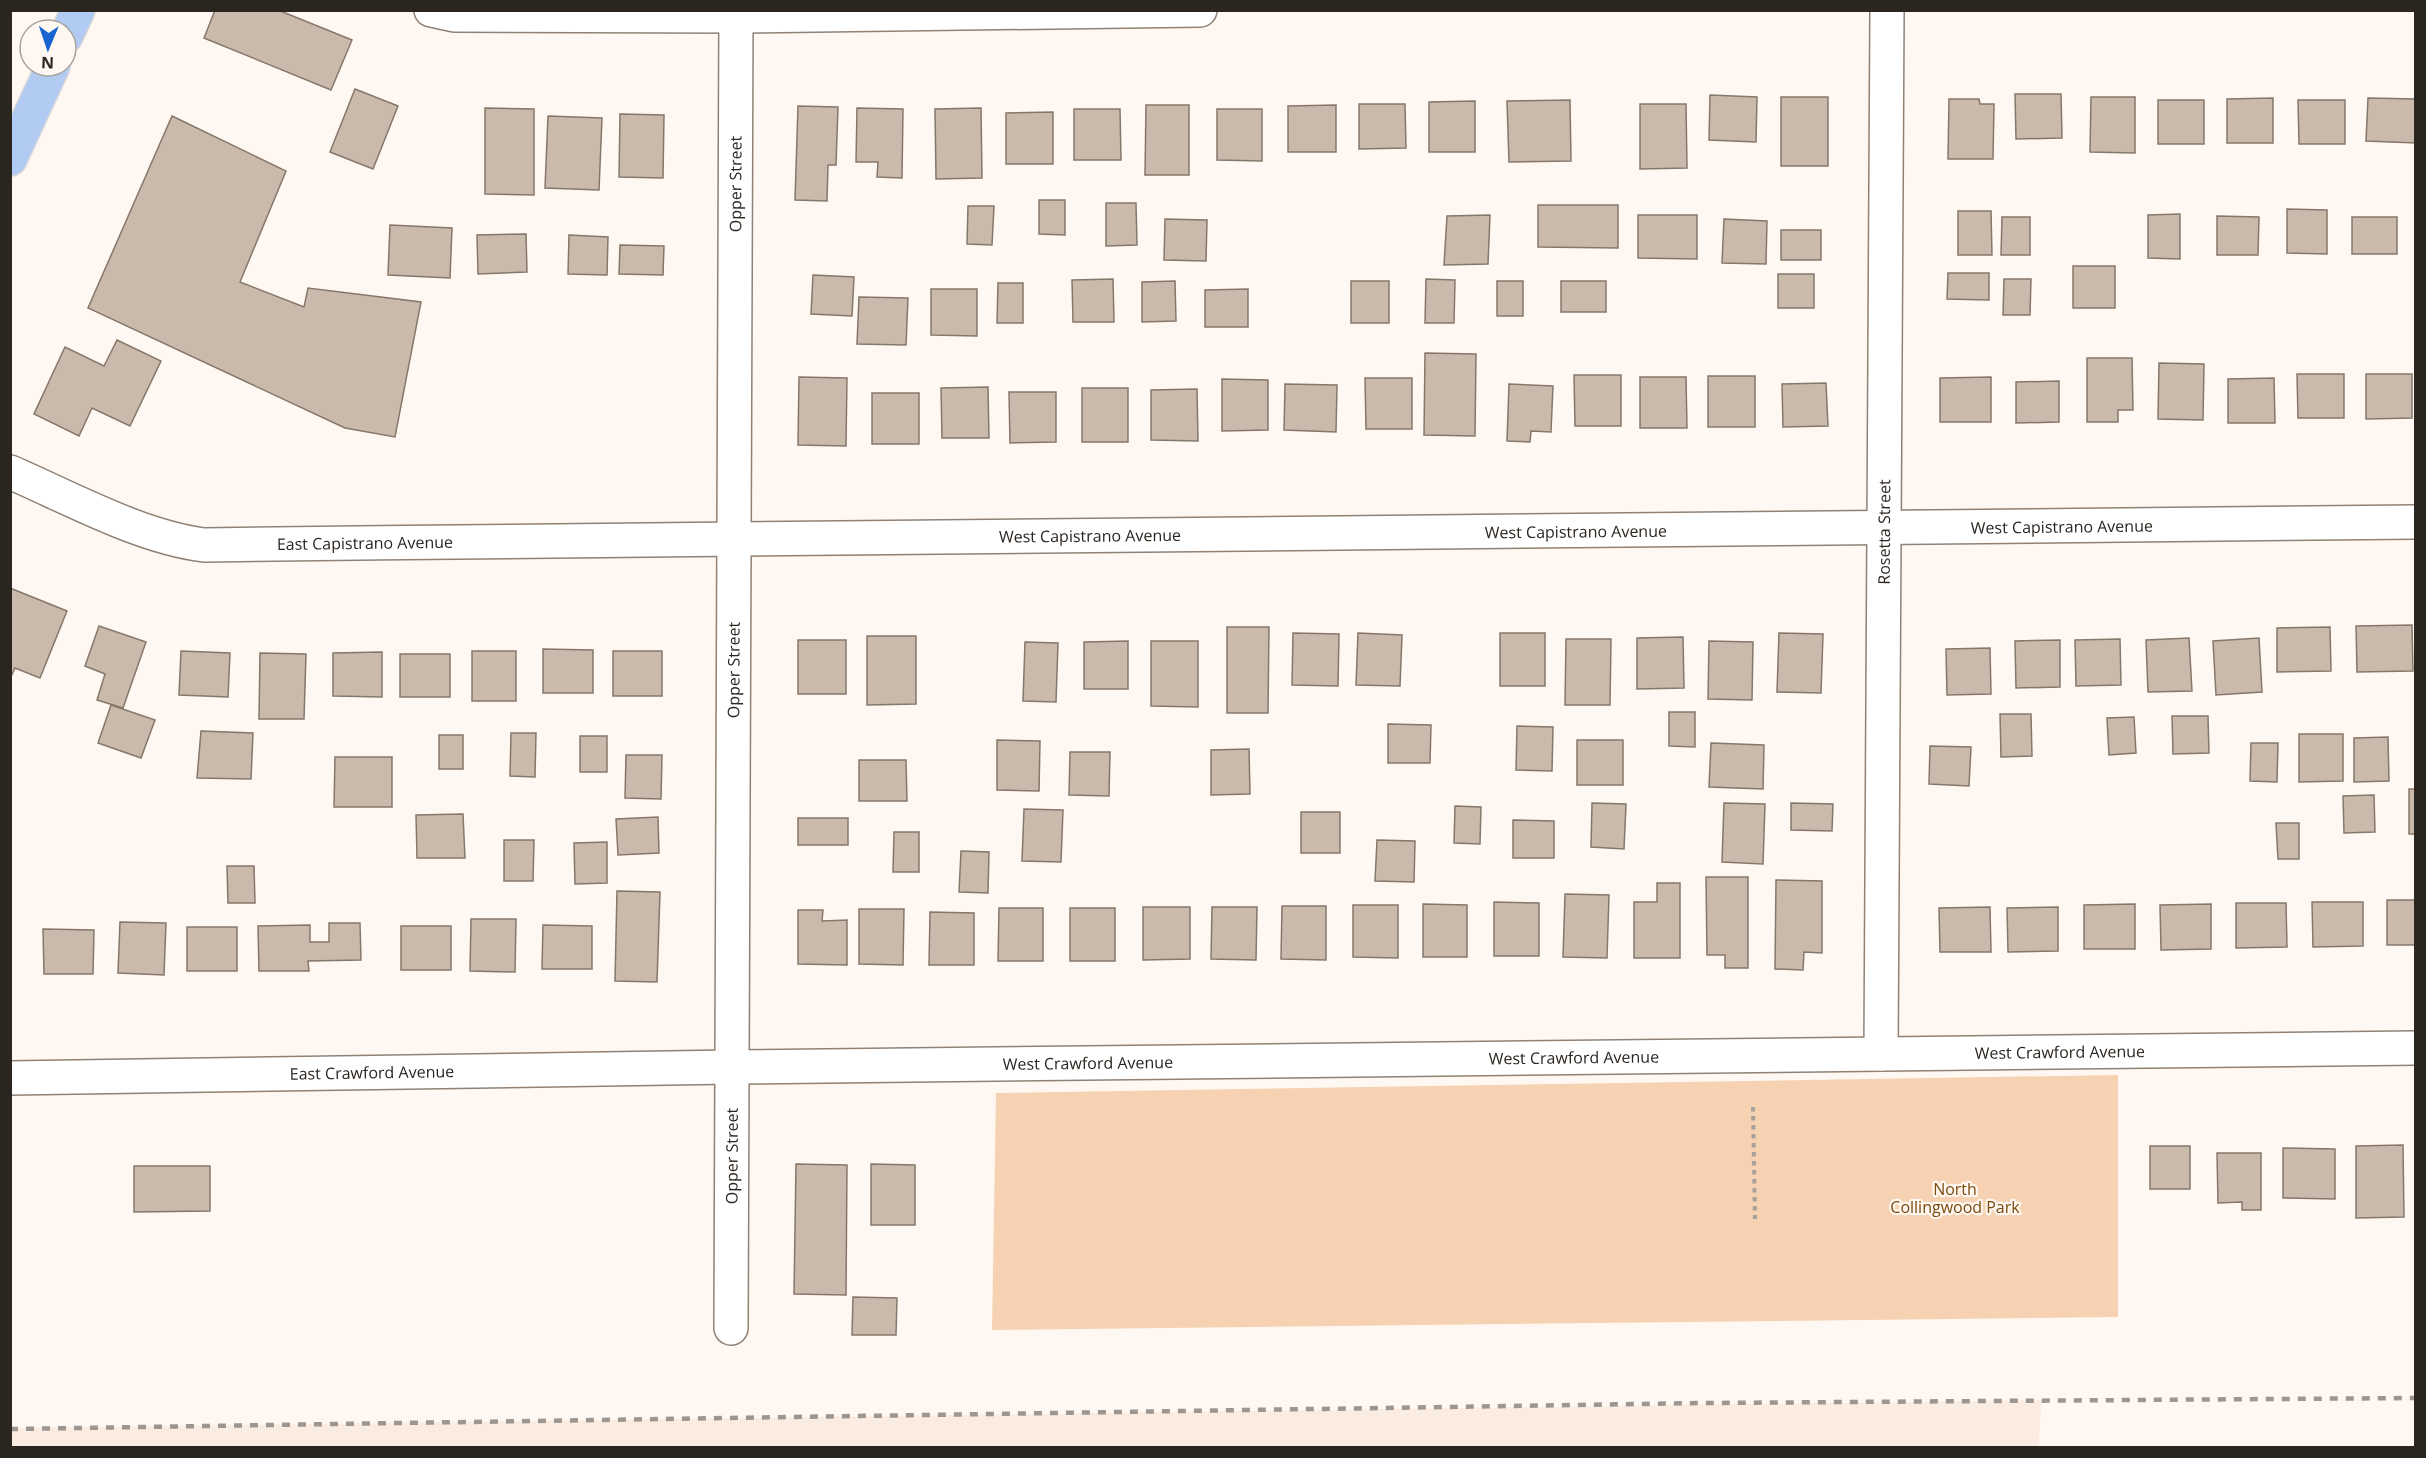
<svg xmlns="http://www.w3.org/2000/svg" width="2426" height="1458" font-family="'Open Sans',sans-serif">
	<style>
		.built { fill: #faece0 }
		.green { fill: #f6d2b2 }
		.building { fill: #cabaac; stroke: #86776b; stroke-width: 1.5 }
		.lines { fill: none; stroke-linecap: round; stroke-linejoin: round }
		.minor-casing { stroke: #908174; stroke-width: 36 }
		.primary-casing { stroke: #d9d8d7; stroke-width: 36 }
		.path { stroke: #a8a19b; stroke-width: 4; stroke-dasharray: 4.5 4.5; stroke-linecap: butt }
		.minor { stroke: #fff; stroke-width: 33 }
		.primary { stroke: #b2cbf2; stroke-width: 33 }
		.rail { stroke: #9c9590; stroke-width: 4.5; stroke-dasharray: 8 8; stroke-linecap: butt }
		.labels { text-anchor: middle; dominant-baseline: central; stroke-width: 4.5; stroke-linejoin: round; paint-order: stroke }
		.street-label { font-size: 16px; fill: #2b2520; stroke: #fff8f2 }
		.park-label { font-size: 16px; fill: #7b490c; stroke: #fff8f2 }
	</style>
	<rect width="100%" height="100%" fill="#fff8f2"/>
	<path class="built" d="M2042 1400 2038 1448 10 1447 11 1428Z"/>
	<path class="green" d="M2118 1075V1317L992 1330 996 1093Z"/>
	<g class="building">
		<path d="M215 10H278L352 40 331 90 204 38Z"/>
		<path d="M355 89 398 106 373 169 330 152Z"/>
		<path d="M2015 94H2061L2062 138 2016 139Z"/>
		<path d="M1710 95 1757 97 1756 142 1709 140Z"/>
		<rect x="1781" y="97" width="47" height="69"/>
		<path d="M2091 97H2135V153L2090 152Z"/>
		<path d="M2273 98V143H2227V99Z"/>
		<path d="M2368 98 2416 99V143L2366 141Z"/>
		<path d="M1949 99H1979L1980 104H1994L1993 159H1948Z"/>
		<path d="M1570 100 1571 161 1509 162 1507 101Z"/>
		<rect x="2158" y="100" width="46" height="44"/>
		<path d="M2298 100H2345V144H2299Z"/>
		<path d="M1475 101V152H1429V102Z"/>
		<path d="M1359 104H1405L1406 148 1359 149Z"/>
		<path d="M1640 104H1686L1687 168 1640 169Z"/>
		<path d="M1146 105H1189V175H1145Z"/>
		<path d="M1336 105V152H1288V106Z"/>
		<path d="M798 106 838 107 836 165H828L827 201 795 200Z"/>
		<path d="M485 108 534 109V195L485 194Z"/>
		<path d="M857 108 903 109 902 178 877 177 878 162H856Z"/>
		<path d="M981 108 982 178 936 179 935 109Z"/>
		<path d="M1074 109H1120L1121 160H1074Z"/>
		<path d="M1217 109H1262V161L1217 160Z"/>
		<path d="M1053 112V164H1006V113Z"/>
		<path d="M620 114 664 115 663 178 619 177Z"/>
		<path d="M172 116 286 171 240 282 304 307 308 288 421 302 395 437 345 428 88 308Z"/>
		<path d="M548 116 602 118 599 190 545 188Z"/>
		<path d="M1039 200H1065V235L1039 234Z"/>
		<path d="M1106 203H1136L1137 245 1106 246Z"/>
		<path d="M1538 205H1618V248L1538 247Z"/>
		<path d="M968 206H994L992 245 967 244Z"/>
		<path d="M2287 209 2327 210V254L2287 253Z"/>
		<path d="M1958 211H1991L1992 255H1958Z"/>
		<path d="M2180 214V259L2148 258V215Z"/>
		<path d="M1490 215 1488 264 1444 265 1447 216Z"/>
		<path d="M1638 215H1697V259L1638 258Z"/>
		<path d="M2217 216 2259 217 2258 255H2217Z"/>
		<path d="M2002 217H2030V255H2001Z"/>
		<rect x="2352" y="217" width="45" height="37"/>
		<path d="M1165 219 1207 220 1206 261 1164 260Z"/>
		<path d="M1724 219 1767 221 1766 264 1722 263Z"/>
		<path d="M390 225 452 228 450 278 388 275Z"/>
		<rect x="1781" y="230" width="40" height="30"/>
		<path d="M526 234 527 272 478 274 477 235Z"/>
		<path d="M569 235 608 237 607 275 568 274Z"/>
		<path d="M620 245 664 246 663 275 619 274Z"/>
		<rect x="2073" y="266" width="42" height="42"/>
		<path d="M1948 273H1989V300L1947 299Z"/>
		<rect x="1778" y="274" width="36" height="34"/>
		<path d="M813 275 854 277 852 316 811 314Z"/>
		<path d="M1113 279 1114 322H1073L1072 280Z"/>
		<path d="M1426 279 1455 280 1454 323H1425Z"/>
		<path d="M2004 279H2031L2030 315H2003Z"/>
		<path d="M1175 281 1176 321 1142 322V282Z"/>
		<rect x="1351" y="281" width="38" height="42"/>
		<rect x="1497" y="281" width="26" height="35"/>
		<rect x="1561" y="281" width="45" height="31"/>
		<path d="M998 283H1023V323H997Z"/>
		<path d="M931 289H977V336L931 335Z"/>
		<path d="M1248 289V327H1205V290Z"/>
		<path d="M859 297 908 298 906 345 857 344Z"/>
		<path d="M117 340 161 361 130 426 92 408 79 436 34 414 65 347 104 366Z"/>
		<path d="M1425 353 1476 354 1475 436 1424 435Z"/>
		<path d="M2087 358H2132L2133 410H2118V422H2087Z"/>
		<path d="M2159 363 2204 364 2203 420 2158 419Z"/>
		<path d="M2297 374H2344V418H2298Z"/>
		<path d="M2366 374H2412V418L2366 419Z"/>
		<path d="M1574 375H1621V426H1575Z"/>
		<rect x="1708" y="376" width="47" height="51"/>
		<path d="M799 377 847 378 846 446 798 445Z"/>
		<path d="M1640 377H1686L1687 428H1640Z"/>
		<path d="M1991 377V422H1940V378Z"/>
		<path d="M1365 378H1412V429H1366Z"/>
		<path d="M2274 378 2275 423H2228V379Z"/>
		<path d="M1222 379 1268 380V430L1222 431Z"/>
		<path d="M2059 381V422L2016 423V382Z"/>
		<path d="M1826 383 1828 426 1783 427 1782 384Z"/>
		<path d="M1285 384 1337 385 1336 432 1284 430Z"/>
		<path d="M1509 384 1553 386 1551 432 1531 431 1530 442 1507 441Z"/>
		<path d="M988 387 989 438H942L941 388Z"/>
		<rect x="1082" y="388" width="46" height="54"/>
		<path d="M1197 389 1198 441 1151 440V390Z"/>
		<path d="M1009 392H1056V442L1010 443Z"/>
		<rect x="872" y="393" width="47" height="51"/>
		<path d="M10 588 67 611 40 678 15 668 10 679Z"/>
		<path d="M2412 625 2413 671 2357 672 2356 626Z"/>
		<path d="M99 626 146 642 123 708 97 700 105 674 85 666Z"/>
		<path d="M1227 627H1269L1268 713H1227Z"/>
		<path d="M2330 627 2331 671 2277 672V628Z"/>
		<path d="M1293 633 1339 634 1338 686 1292 685Z"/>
		<path d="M1358 633 1402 635 1400 686 1356 685Z"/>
		<rect x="1500" y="633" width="45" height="53"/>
		<path d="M1779 633 1823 634 1821 693 1777 692Z"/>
		<path d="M867 636H916V704L867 705Z"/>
		<path d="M1683 637 1684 688 1637 689V638Z"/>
		<path d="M2189 638 2192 691 2148 692 2146 640Z"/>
		<path d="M2259 638 2262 692 2216 695 2213 641Z"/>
		<path d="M1566 639H1611L1610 705H1565Z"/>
		<path d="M2120 639 2121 685 2076 686 2075 640Z"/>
		<rect x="798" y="640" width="48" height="54"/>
		<path d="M2060 640V687L2016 688 2015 641Z"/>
		<path d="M1128 641V689H1084V642Z"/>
		<path d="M1151 641H1198V707L1151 706Z"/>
		<path d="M1709 641 1753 642 1752 700 1708 699Z"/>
		<path d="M1025 642 1058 643 1056 702 1023 701Z"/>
		<path d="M1990 648 1991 694 1947 695 1946 649Z"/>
		<path d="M543 649 593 650V693H543Z"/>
		<path d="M181 651 230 653 228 697 179 695Z"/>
		<rect x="472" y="651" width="44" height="50"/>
		<rect x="613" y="651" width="49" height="45"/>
		<path d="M382 652V697L333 696V653Z"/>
		<path d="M260 653 306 654 304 719H259Z"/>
		<rect x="400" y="654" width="50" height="43"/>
		<path d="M111 705 155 720 141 758 98 743Z"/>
		<path d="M1669 712H1695V747L1669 746Z"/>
		<path d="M2000 714H2031L2032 756 2001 757Z"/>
		<path d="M2172 716H2208L2209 753 2173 754Z"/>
		<path d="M2134 717 2136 753 2109 755 2107 718Z"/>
		<path d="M1388 724 1431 725 1430 763H1388Z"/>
		<path d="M1517 726 1553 727 1552 771 1516 770Z"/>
		<path d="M201 731 253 733 251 779 197 778Z"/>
		<path d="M511 733H536L535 777 510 776Z"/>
		<path d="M2299 734H2343V781L2299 782Z"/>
		<rect x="439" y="735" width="24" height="34"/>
		<rect x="580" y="736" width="27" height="36"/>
		<path d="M2388 737 2389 781 2354 782V738Z"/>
		<path d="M997 740 1040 741 1039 791 997 790Z"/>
		<rect x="1577" y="740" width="46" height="45"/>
		<path d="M1711 743 1764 745 1763 789 1709 787Z"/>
		<path d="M2251 743H2278L2277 782 2250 781Z"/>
		<path d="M1930 746 1971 747 1969 786 1929 784Z"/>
		<path d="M1249 749 1250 794 1211 795V750Z"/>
		<path d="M1070 752H1110L1109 796 1069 795Z"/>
		<path d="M626 755H662L661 799 625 798Z"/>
		<path d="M335 757H392V807H334Z"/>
		<path d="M859 760H906L907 801H859Z"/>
		<rect x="2409" y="789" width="7" height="45"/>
		<path d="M2374 795 2375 832 2344 833 2343 796Z"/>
		<path d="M1592 803 1626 804 1624 849 1591 847Z"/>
		<path d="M1724 803 1765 804 1763 864 1722 862Z"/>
		<path d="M1791 803 1833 804 1832 831 1791 830Z"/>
		<path d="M1455 806 1481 807 1480 844 1454 843Z"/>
		<path d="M1024 809 1063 810 1061 862 1022 861Z"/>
		<rect x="1301" y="812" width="39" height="41"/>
		<path d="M463 814 465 858H417L416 815Z"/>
		<path d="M658 817 659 853 618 855 616 819Z"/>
		<rect x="798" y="818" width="50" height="27"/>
		<path d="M1513 820 1554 821V858H1513Z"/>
		<path d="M2276 823H2299V859H2278Z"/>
		<path d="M894 832H919V872H893Z"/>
		<path d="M504 840H534L533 881H504Z"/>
		<path d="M1377 840 1415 841 1414 882 1375 881Z"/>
		<path d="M607 842V883L575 884 574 843Z"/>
		<path d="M961 851 989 852 988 893 959 892Z"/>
		<path d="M227 866H254L255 903H228Z"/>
		<path d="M1706 877H1748V968H1725V955H1707Z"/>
		<path d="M1776 880 1822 881V953L1804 952 1803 970 1775 969Z"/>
		<path d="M1657 883H1680V958H1634V902H1657Z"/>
		<path d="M617 891 660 892 657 982 615 981Z"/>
		<path d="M1565 894 1609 895 1607 958 1563 957Z"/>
		<rect x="2387" y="900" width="29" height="45"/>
		<path d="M1494 902 1539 903V956H1494Z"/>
		<path d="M2312 902H2363V946L2313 947Z"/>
		<path d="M2236 903H2286L2287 947 2236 948Z"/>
		<path d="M1423 904 1467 905V957H1423Z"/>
		<path d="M2135 904V949H2084V905Z"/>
		<path d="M2211 904V949L2161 950 2160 905Z"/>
		<path d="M1353 905H1398V958L1353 957Z"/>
		<path d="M1282 906H1326V960L1281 959Z"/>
		<path d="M1143 907H1190V959L1143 960Z"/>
		<path d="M1212 907H1257L1256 960 1211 959Z"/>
		<path d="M1990 907 1991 952H1940L1939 908Z"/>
		<path d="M2058 907V951L2008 952 2007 908Z"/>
		<path d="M999 908H1043V961H998Z"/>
		<rect x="1070" y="908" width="45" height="53"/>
		<path d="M859 909H904L903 965 859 964Z"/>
		<path d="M798 910H823L822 921 847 920V965L798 964Z"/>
		<path d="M930 912 974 913V965H929Z"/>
		<path d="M471 919H516L515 972 470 971Z"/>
		<path d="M120 922 166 923 164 975 118 973Z"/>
		<path d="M329 923H360L361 960 308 961 309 971H259L258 926 310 925V942H329Z"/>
		<path d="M543 925 592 926V969H542Z"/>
		<rect x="401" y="926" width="50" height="44"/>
		<rect x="187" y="927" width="50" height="44"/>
		<path d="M43 929 94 930 93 974H44Z"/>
		<path d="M2403 1145 2404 1217 2356 1218V1146Z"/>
		<rect x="2150" y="1146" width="40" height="43"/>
		<path d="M2283 1148 2335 1149V1199L2283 1198Z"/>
		<path d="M2217 1153H2261V1210H2242V1202L2218 1203Z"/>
		<path d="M796 1164 847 1165 846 1295 794 1294Z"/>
		<path d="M871 1164 915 1165V1225H871Z"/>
		<path d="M134 1166H210V1211L134 1212Z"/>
		<path d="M853 1297 897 1298 896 1335H852Z"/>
	</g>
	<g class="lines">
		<defs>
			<g id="minor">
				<path d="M431 10 454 15 736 16 1200 10"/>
				<path id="s1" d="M10 472C70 498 140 537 204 545 941 535 1678 533 2416 522"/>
				<path id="s2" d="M1881 1054 1887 10"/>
				<path id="s3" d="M10 1078 732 1067 2416 1048"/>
				<path id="s4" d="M731 1328 736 10"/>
			</g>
			<g id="primary">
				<path d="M66 36 78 10"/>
				<path d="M10 159 53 66"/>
			</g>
		</defs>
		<use href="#minor" class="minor-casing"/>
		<use href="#primary" class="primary-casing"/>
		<path class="path" d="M1753 1107 1755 1219"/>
		<use href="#minor" class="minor"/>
		<use href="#primary" class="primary"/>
		<path class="rail" d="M10 1429 1705 1403 2416 1398"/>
	</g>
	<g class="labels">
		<g class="street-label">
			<text stroke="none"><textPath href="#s4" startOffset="1144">Opper Street</textPath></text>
			<text stroke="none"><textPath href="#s1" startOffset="2066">West Capistrano Avenue</textPath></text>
			<text stroke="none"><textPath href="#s1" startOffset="1580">West Capistrano Avenue</textPath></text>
			<text stroke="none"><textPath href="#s2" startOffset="522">Rosetta Street</textPath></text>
			<text stroke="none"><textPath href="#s1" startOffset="1094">West Capistrano Avenue</textPath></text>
			<text stroke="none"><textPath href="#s1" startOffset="369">East Capistrano Avenue</textPath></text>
			<text stroke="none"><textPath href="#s4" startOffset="658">Opper Street</textPath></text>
			<text stroke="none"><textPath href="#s3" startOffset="2050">West Crawford Avenue</textPath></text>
			<text stroke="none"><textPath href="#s3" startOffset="1564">West Crawford Avenue</textPath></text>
			<text stroke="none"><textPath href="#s3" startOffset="1078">West Crawford Avenue</textPath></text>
			<text stroke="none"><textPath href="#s3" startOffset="362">East Crawford Avenue</textPath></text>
			<text stroke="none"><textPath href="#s4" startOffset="172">Opper Street</textPath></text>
		</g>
		<g class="park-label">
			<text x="1955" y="1189">North<tspan x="1955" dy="18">Collingwood Park</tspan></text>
		</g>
	</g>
	<rect width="2426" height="1458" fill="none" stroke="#2b2520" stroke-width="24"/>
	<g transform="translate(48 48) rotate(182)"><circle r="28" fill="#fff8f2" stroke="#aaa49e" stroke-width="1.5"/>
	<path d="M0-4.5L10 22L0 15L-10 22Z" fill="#1965d0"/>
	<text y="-9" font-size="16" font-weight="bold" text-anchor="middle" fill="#2b2520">N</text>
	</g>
</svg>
